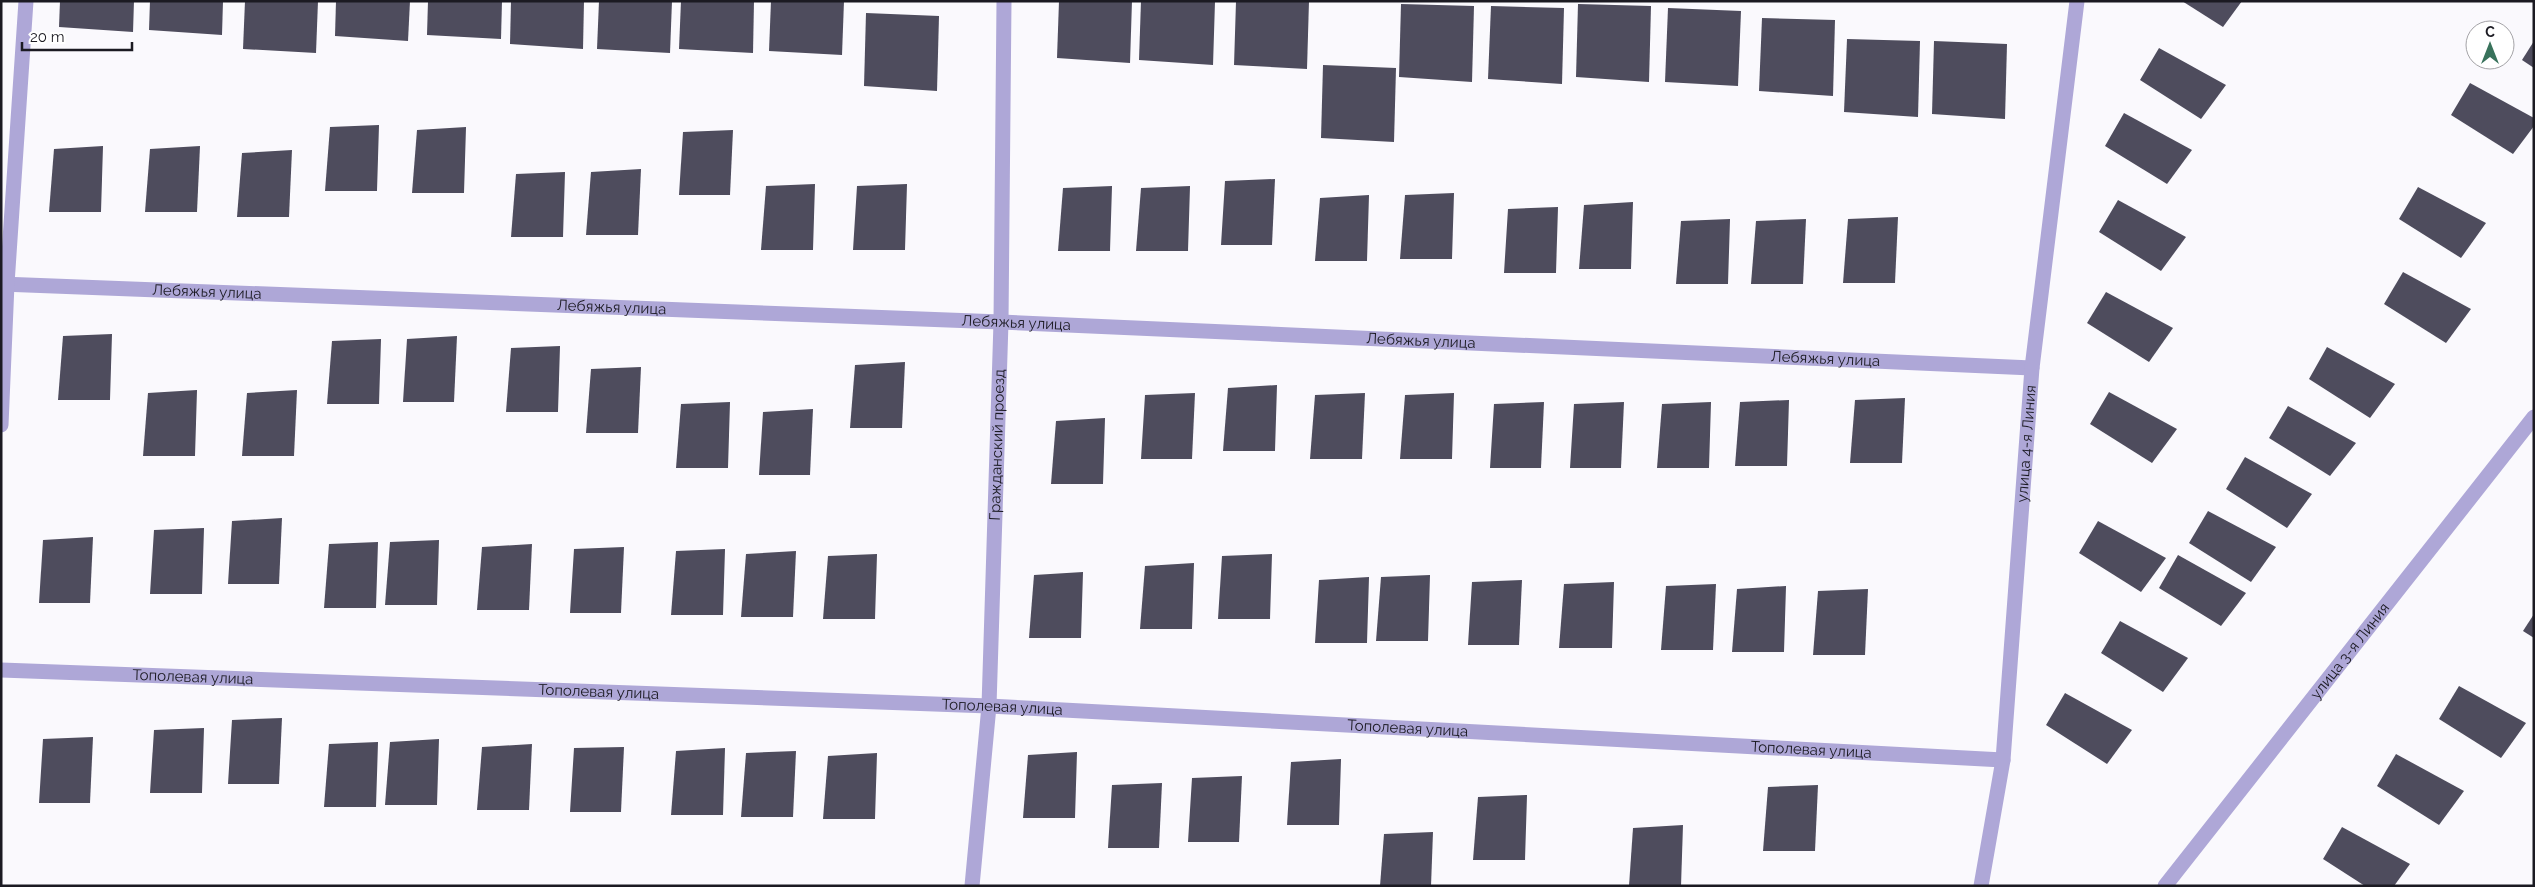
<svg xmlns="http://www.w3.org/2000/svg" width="2535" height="887" font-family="Raleway,sans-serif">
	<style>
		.building { fill: #4e4c5d }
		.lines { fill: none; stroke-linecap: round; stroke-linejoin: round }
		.minor { stroke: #aea7d7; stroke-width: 15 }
		.tertiary { stroke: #aea7d7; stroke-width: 15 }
		.labels { text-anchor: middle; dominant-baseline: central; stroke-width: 5; stroke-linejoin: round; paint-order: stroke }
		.street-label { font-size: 15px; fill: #1b1a22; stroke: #fff }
	</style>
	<rect width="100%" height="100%" fill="#faf9fd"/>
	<g class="building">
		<path d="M60 1H134L133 32 59 27Z"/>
		<path d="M150 1H223L222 35 149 30Z"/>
		<path d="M245 1H318L316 53 243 49Z"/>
		<path d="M336 1H410L408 41 335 36Z"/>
		<path d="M428 1H502L501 39 427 35Z"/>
		<path d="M511 1H584L583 49 510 44Z"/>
		<path d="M599 1H672L670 53 597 49Z"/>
		<path d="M681 1H754L753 53 679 49Z"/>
		<path d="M771 1H844L842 55 769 51Z"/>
		<path d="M1059 1H1132L1130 63 1057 58Z"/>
		<path d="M1141 1H1215L1213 65 1139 60Z"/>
		<path d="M1236 1H1309L1307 69 1234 65Z"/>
		<path d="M2182 1H2242L2223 27Z"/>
		<path d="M1401 4 1474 6 1472 82 1399 77Z"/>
		<path d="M1578 4 1651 6 1649 82 1576 77Z"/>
		<path d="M1491 6 1564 8 1562 84 1488 79Z"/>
		<path d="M1668 8 1741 11 1738 86 1665 82Z"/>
		<path d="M866 13 939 16 937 91 864 86Z"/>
		<path d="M1762 18 1835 20 1833 96 1759 91Z"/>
		<path d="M1847 39 1920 41 1918 117 1844 112Z"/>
		<path d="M1934 41 2007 44 2005 119 1932 114Z"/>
		<path d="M2534 41V68L2522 60Z"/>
		<path d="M2159 48 2226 85 2201 119 2140 80Z"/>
		<path d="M1323 65 1396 68 1394 142 1321 138Z"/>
		<path d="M2470 83 2534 118V126L2513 154 2451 115Z"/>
		<path d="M2124 113 2192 150 2167 184 2105 146Z"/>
		<path d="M379 125 377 191H325L330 127Z"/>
		<path d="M466 127 464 193H412L417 130Z"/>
		<path d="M733 130 730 195H679L683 132Z"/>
		<path d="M103 146 101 212H49L54 149Z"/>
		<path d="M200 146 197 212H145L150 149Z"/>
		<path d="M292 150 289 217H237L242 153Z"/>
		<path d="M641 169 638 235H586L591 172Z"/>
		<path d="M565 172 563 237H511L516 174Z"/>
		<path d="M1275 179 1272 245H1221L1225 181Z"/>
		<path d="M815 184 813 250H761L766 186Z"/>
		<path d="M907 184 905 250H853L857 186Z"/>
		<path d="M1112 186 1110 251H1058L1063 188Z"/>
		<path d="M1190 186 1188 251H1136L1141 188Z"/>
		<path d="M2418 187 2486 223 2461 258 2399 219Z"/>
		<path d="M1454 193 1452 259H1400L1405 195Z"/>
		<path d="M1369 195 1367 261H1315L1320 198Z"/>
		<path d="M2118 200 2186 237 2161 271 2099 232Z"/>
		<path d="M1633 202 1631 269H1579L1584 205Z"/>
		<path d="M1558 207 1556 273H1504L1508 209Z"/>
		<path d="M1898 217 1895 283H1843L1848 219Z"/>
		<path d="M1730 219 1728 284H1676L1681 221Z"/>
		<path d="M1806 219 1803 284H1751L1756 221Z"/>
		<path d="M2403 272 2471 309 2446 343 2384 304Z"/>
		<path d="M2106 292 2173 328 2149 362 2087 323Z"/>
		<path d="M112 334 110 400H58L63 336Z"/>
		<path d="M457 336 454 402H403L407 339Z"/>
		<path d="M381 339 379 404H327L332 341Z"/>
		<path d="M560 346 558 412H506L511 348Z"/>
		<path d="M2327 347 2395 384 2370 418 2309 379Z"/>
		<path d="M905 362 902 428H850L855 365Z"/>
		<path d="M641 367 638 433H586L591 369Z"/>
		<path d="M1277 385 1275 451H1223L1228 388Z"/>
		<path d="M197 390 195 456H143L148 393Z"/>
		<path d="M297 390 294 456H242L247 393Z"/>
		<path d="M2109 392 2177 429 2152 463 2090 424Z"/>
		<path d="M1195 393 1192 459H1141L1145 395Z"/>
		<path d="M1365 393 1362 459H1310L1315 395Z"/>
		<path d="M1454 393 1452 459H1400L1405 395Z"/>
		<path d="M1905 398 1902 463H1850L1855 400Z"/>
		<path d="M1789 400 1787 466H1735L1740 402Z"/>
		<path d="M730 402 728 468H676L681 404Z"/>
		<path d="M1544 402 1541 468H1490L1494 404Z"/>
		<path d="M1624 402 1621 468H1570L1574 404Z"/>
		<path d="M1711 402 1709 468H1657L1662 404Z"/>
		<path d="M2288 406 2356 443 2330 476 2269 438Z"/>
		<path d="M813 409 810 475H759L763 412Z"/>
		<path d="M1105 418 1103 484H1051L1056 421Z"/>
		<path d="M2245 457 2312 494 2287 528 2226 489Z"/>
		<path d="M2208 511 2276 547 2251 582 2189 543Z"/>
		<path d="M282 518 279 584H228L232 521Z"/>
		<path d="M2098 521 2166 558 2141 592 2079 553Z"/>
		<path d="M204 528 202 594H150L154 530Z"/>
		<path d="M93 537 90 603H39L43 540Z"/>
		<path d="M439 540 437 605H385L390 542Z"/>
		<path d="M378 542 376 608H324L329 544Z"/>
		<path d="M532 544 529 610H477L482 547Z"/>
		<path d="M624 547 621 613H570L574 549Z"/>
		<path d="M725 549 723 615H671L676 551Z"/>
		<path d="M796 551 793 617H741L746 554Z"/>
		<path d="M877 554 875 619H823L828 556Z"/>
		<path d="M1272 554 1270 619H1218L1222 556Z"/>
		<path d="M2178 555 2246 593 2221 626 2159 588Z"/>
		<path d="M1194 563 1192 629H1140L1145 566Z"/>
		<path d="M1083 572 1081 638H1029L1034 575Z"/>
		<path d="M1430 575 1428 641H1376L1381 577Z"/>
		<path d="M1369 577 1367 643H1315L1319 580Z"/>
		<path d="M1522 580 1519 645H1468L1472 582Z"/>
		<path d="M1614 582 1612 648H1559L1564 584Z"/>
		<path d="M1716 584 1713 650H1661L1666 586Z"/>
		<path d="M1786 586 1784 652H1732L1737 589Z"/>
		<path d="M1868 589 1865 655H1813L1818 591Z"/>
		<path d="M2534 614V638L2523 631Z"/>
		<path d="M2120 621 2188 658 2163 692 2101 653Z"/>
		<path d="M2459 686 2526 723 2501 758 2439 719Z"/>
		<path d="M2065 693 2132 730 2107 764 2046 725Z"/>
		<path d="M282 718 279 784H228L232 720Z"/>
		<path d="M204 728 202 793H150L154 730Z"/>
		<path d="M93 737 90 803H39L43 739Z"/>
		<path d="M439 739 437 805H385L390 742Z"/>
		<path d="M378 742 376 807H324L329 744Z"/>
		<path d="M532 744 529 810H477L482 747Z"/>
		<path d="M624 747 621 812H570L574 748Z"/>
		<path d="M725 748 723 815H671L676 751Z"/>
		<path d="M796 751 793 817H741L746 753Z"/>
		<path d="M1077 752 1075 818H1023L1028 755Z"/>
		<path d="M877 753 875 819H823L828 756Z"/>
		<path d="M2396 754 2464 791 2439 825 2377 786Z"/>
		<path d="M1341 759 1339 825H1287L1291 762Z"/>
		<path d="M1242 776 1239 842H1188L1192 778Z"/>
		<path d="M1162 783 1159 848H1108L1112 785Z"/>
		<path d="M1818 785 1815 851H1763L1768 787Z"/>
		<path d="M1527 795 1525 860H1473L1478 797Z"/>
		<path d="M1683 825 1681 886H1629L1633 828Z"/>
		<path d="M2342 827 2410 864 2394 886H2365L2323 859Z"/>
		<path d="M1433 832 1431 886H1380L1384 834Z"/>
	</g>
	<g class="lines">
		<g class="minor">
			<path id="s1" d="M1 284 1001 322 2032 368"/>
			<path d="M1 425 7 284 26 1"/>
			<path id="s2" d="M1 670 989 706 2003 760"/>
			<path id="s3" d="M972 886 989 706 1001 322 1004 1"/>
			<path id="s4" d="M2165 886 2534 417"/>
		</g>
		<path class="tertiary" id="s5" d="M1981 886 2003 760 2032 368 2077 1"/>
	</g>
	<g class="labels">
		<g class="street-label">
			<text stroke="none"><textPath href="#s1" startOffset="206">Лебяжья улица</textPath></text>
			<text stroke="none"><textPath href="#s1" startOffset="611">Лебяжья улица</textPath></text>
			<text stroke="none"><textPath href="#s1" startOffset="1016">Лебяжья улица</textPath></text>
			<text stroke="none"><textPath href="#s1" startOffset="1421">Лебяжья улица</textPath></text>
			<text stroke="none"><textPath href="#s1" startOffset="1826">Лебяжья улица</textPath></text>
			<text stroke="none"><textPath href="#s5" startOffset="445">улица 4-я Линия</textPath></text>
			<text stroke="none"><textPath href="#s3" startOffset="442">Гражданский проезд</textPath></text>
			<text stroke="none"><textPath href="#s4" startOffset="299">улица 3-я Линия</textPath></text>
			<text stroke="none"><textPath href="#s2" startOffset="192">Тополевая улица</textPath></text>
			<text stroke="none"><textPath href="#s2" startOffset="598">Тополевая улица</textPath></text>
			<text stroke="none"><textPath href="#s2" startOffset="1002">Тополевая улица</textPath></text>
			<text stroke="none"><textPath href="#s2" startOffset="1408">Тополевая улица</textPath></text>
			<text stroke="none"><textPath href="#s2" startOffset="1812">Тополевая улица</textPath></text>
		</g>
	</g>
	<rect width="2535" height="887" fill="none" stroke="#1b1a22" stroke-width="5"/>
	<g transform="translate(2490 45)"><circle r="24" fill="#ffffff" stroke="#a4a3a7"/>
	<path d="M0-4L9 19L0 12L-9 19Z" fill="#38725b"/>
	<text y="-8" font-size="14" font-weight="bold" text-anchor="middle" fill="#1b1a22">С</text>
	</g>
	<path d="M22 42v8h110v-8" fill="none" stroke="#1b1a22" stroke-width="2.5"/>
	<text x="30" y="42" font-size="15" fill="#1b1a22" stroke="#ffffff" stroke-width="4" paint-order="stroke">20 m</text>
</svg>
